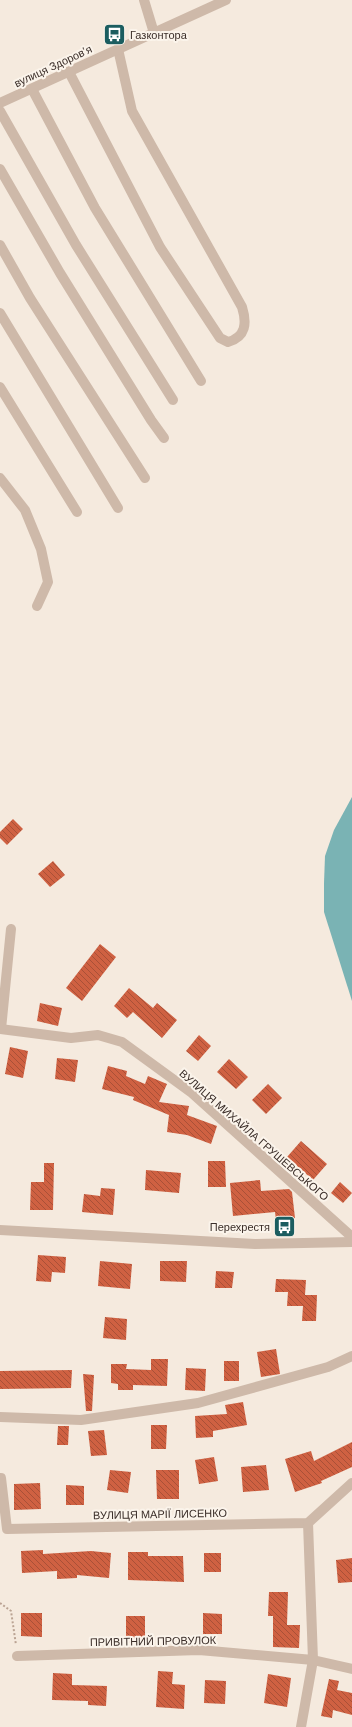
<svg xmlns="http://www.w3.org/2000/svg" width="352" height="1727" font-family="Helvetica,sans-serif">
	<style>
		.water { fill: #7ab3b4 }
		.building { fill: url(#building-back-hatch) }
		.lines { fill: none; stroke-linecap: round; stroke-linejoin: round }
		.path { stroke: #baa393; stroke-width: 2; stroke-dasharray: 2 2; stroke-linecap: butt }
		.minor { stroke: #ceb9a9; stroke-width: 10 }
		.labels { text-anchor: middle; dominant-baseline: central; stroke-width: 4; stroke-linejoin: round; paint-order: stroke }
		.poi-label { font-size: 11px; fill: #3b2e29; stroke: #fbf4eb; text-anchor: start }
		.street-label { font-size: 11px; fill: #3b2e29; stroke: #fbf4eb }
	</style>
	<defs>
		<pattern id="building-back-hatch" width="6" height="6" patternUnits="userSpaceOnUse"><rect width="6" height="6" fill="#cf6142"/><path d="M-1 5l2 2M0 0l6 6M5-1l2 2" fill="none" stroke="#a95037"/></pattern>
	</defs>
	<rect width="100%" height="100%" fill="#f5eade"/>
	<path class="water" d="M352 797V1001L324 912V883L325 856 334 830Z"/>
	<g class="building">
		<path d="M13 819 23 829 7 845 0 838V832Z"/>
		<path d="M53 861 65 875 50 887 38 874Z"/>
		<path d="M100 944 116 957 82 1001 66 988Z"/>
		<path d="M129 988 153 1008 157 1003 177 1020 162 1038 133 1012 127 1018 114 1006Z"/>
		<path d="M40 1003 62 1008 58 1026 37 1021Z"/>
		<path d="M199 1035 211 1046 198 1061 186 1051Z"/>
		<path d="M10 1047 28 1051 23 1078 5 1074Z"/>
		<path d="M57 1058 78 1060 75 1082 55 1079Z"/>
		<path d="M229 1059 248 1077 236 1089 217 1072Z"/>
		<path d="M108 1066 127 1071 126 1076 145 1084 148 1076 167 1084 159 1102 189 1106 187 1115 217 1126 211 1144 187 1135 167 1132 169 1115 133 1100 134 1097 102 1089Z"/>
		<path d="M268 1084 282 1098 266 1114 252 1100Z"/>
		<path d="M301 1141 327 1164 313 1180 287 1157Z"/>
		<path d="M208 1161H225L226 1187H208Z"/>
		<path d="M44 1163H54L53 1210H30L31 1182H44Z"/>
		<path d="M146 1170 181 1173 179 1193 145 1190Z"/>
		<path d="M260 1180 261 1191 289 1189 292 1192 295 1218 276 1220 275 1212 233 1216 230 1183Z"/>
		<path d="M340 1182 352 1193 343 1203 331 1193Z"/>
		<path d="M101 1188 115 1189 113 1215 82 1212 84 1194 100 1196Z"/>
		<path d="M38 1255 66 1257 65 1273 52 1272 51 1282 36 1281Z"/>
		<path d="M100 1261 132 1264 130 1289 98 1286Z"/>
		<path d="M160 1261H187L186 1282 160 1281Z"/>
		<path d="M216 1271 234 1272 232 1288H215Z"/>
		<path d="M276 1279 306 1280 305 1295H317L316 1321H302L303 1306H287L288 1292H275Z"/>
		<path d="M105 1317 127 1319 126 1340 103 1338Z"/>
		<path d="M276 1349 280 1374 261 1377 257 1352Z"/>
		<path d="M151 1359H168L167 1386 133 1385V1390H118V1384L111 1383V1364H127L126 1369 151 1370Z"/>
		<rect x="224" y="1361" width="15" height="20"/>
		<path d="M186 1368 206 1369 205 1391 185 1390Z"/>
		<path d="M72 1370 71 1388 0 1389V1371Z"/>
		<path d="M83 1374 94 1375 92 1411H86Z"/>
		<path d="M243 1402 247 1425 213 1431V1437L196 1438 195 1416 227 1414 225 1405Z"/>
		<path d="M151 1425H167L166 1449H151Z"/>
		<path d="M58 1426H69L68 1445H57Z"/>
		<path d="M104 1430 107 1455 91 1456 88 1431Z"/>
		<path d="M352 1442V1467L321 1481 322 1483 295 1492 285 1459 311 1451 314 1461Z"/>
		<path d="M214 1457 218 1481 199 1484 195 1460Z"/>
		<path d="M266 1465 269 1490 243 1492 241 1467Z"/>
		<path d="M110 1470 131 1472 128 1493 107 1490Z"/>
		<path d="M156 1470H179V1499H157Z"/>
		<path d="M40 1483 41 1509 14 1510V1484Z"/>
		<path d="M66 1485 84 1486V1505H66Z"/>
		<path d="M43 1550V1554L91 1551 111 1553 109 1578 77 1575V1578L57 1579V1571L22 1573 21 1551Z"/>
		<path d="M128 1552H148V1556H183L184 1582 128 1580Z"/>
		<rect x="204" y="1553" width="17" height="19"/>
		<path d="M352 1558V1582L338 1583 336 1560Z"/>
		<path d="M269 1592H288L287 1625H300L299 1648 273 1647V1616H268Z"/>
		<path d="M21 1613H42V1637L21 1636Z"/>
		<path d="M203 1613 222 1614V1634H203Z"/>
		<rect x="126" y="1616" width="19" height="27"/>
		<path d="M158 1671 173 1672 172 1684 185 1685 184 1709 156 1707Z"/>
		<path d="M53 1673 72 1674V1685L107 1686 106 1706 88 1705V1701L52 1700Z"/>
		<path d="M268 1674 291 1678 287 1707 264 1703Z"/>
		<path d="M329 1679 339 1681 337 1690 352 1693V1715L333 1710 332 1718 321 1716Z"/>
		<path d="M205 1680 226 1681 225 1704 204 1703Z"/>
	</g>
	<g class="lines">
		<path class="path" d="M0 1603 11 1611 16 1645"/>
		<g class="minor">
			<path d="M144 0 154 33"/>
			<path d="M69 72 160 247 220 338 228 342C246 337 247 323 242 307L132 111 118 49"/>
			<path d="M32 89 95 208 201 381"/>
			<path d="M0 103 226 0"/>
			<path d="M0 111 76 245 173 400"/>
			<path d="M0 169 60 273 151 420 164 438"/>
			<path d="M0 245 30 298 145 478"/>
			<path d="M0 313 118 508"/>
			<path d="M0 387 77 512"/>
			<path d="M0 478 25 510 41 549 48 582 37 606"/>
			<path d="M0 1029 71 1038 98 1035 122 1042 192 1093 352 1237"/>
			<path d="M1 1029 11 929"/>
			<path d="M0 1230 255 1244 352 1242"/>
			<path d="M0 1417 81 1420 198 1403 328 1367 352 1356"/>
			<path d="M0 1478H1L7 1529 308 1523 352 1483"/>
			<path d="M17 1656 199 1650 313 1660 308 1523"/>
			<path d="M301 1727 313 1660 352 1669"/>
		</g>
	</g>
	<defs>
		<symbol id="bus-square" viewBox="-11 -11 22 22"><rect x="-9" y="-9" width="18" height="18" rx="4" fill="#1b5d60" stroke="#fbf4eb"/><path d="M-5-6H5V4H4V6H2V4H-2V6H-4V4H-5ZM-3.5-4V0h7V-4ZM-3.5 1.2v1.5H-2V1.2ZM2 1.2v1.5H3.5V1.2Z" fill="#fff"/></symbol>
	</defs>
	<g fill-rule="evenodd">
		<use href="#bus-square" x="102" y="22" width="25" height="25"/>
		<use href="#bus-square" x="272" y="1214" width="25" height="25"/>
	</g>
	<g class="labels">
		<g class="poi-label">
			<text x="130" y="35">Газконтора</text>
			<text x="270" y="1227" text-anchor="end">Перехрестя</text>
		</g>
		<g class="street-label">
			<text transform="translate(53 66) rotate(-25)">вулиця Здоровʼя</text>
			<text transform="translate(254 1135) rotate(41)">ВУЛИЦЯ МИХАЙЛА ГРУШЕВСЬКОГО</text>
			<text transform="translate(160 1514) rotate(-1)">ВУЛИЦЯ МАРІЇ ЛИСЕНКО</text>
			<text transform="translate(153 1641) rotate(-1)">ПРИВІТНИЙ ПРОВУЛОК</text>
		</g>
	</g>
</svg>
